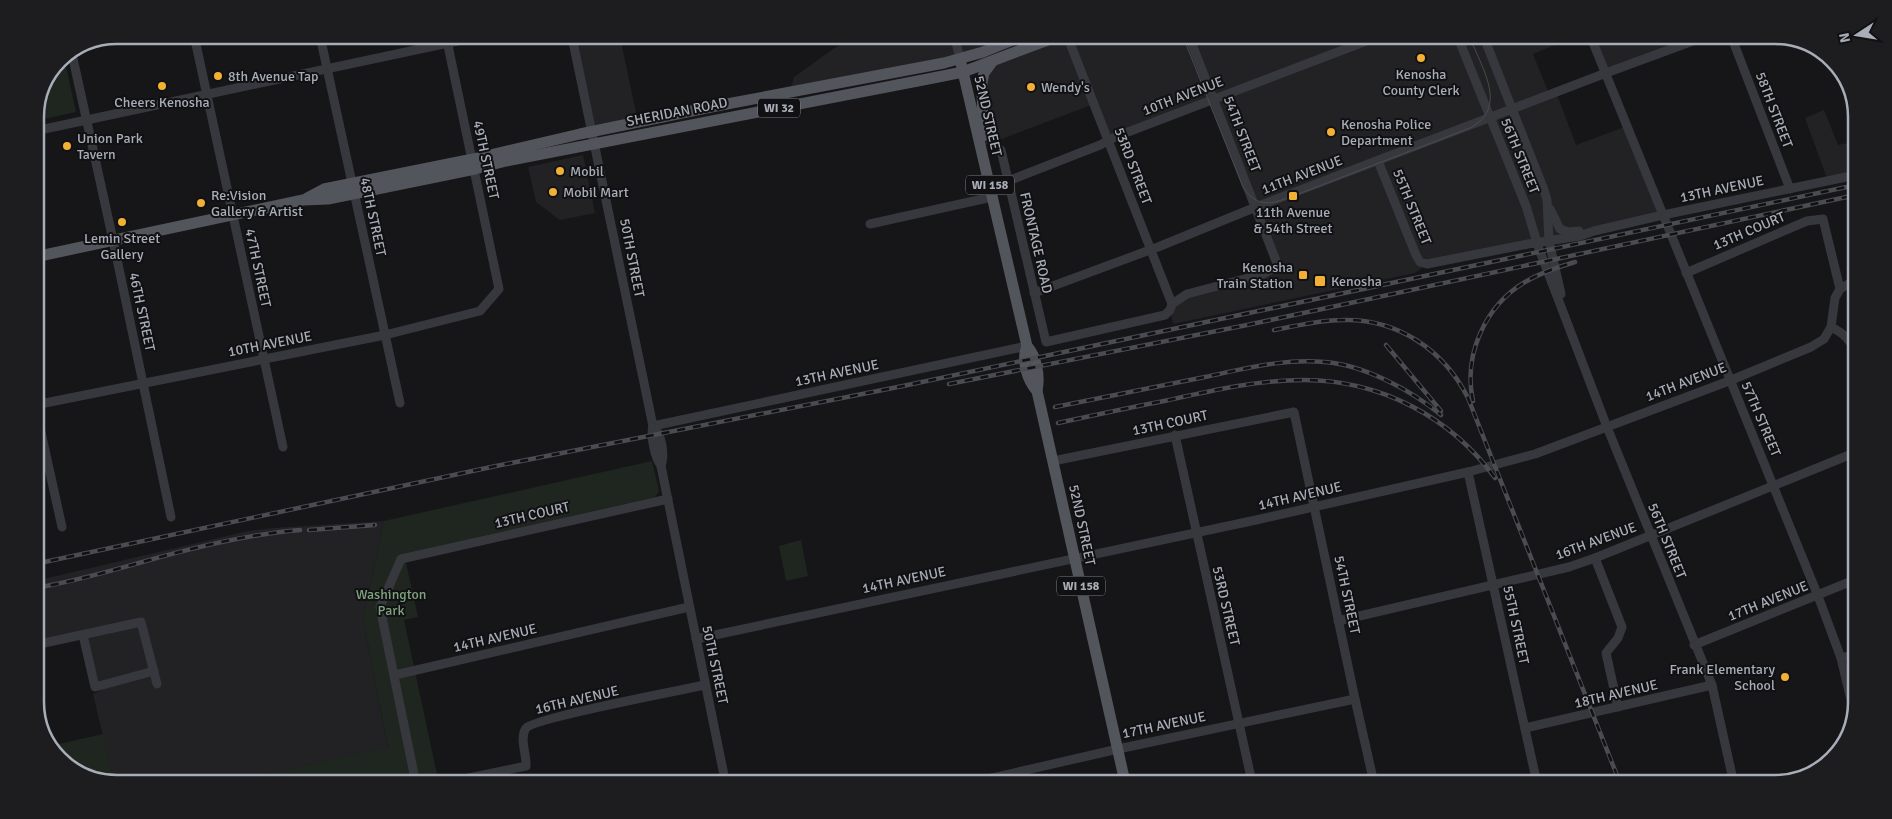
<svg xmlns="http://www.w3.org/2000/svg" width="1892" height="819" font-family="Signika,sans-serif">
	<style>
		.built { fill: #222225 }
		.green { fill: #1e261f }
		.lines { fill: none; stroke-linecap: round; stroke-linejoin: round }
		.minor { stroke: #37383d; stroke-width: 9 }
		.major { stroke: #53555c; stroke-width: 11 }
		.tram { stroke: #4a4c52; stroke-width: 1 }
		.rail-casing { stroke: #4a4c52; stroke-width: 4.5 }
		.rail { stroke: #111113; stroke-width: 2.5; stroke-dasharray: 8; stroke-linecap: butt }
		.poi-dot { fill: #f2b134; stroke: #111113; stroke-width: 2 }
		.labels { text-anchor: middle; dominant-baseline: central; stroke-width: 4; stroke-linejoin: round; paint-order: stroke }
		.shield { fill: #111113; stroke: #7b7e86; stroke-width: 1 }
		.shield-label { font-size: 12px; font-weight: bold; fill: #a8adb8 }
		.poi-label { font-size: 14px; fill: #a8adb8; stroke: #111113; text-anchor: start }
		.street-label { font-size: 14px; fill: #a8adb8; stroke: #111113 }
		.park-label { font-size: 14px; fill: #7fa381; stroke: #111113 }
		.rim { fill: none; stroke: #a8adb8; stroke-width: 2.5 }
	</style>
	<rect width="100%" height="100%" fill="#161618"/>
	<g class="built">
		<path d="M572 37H620L638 122 592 131Z"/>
		<path d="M857 38 1567 40 1533 54 1549 94 1556 92 1576 145 1627 126 1663 215 1424 264 1421 269 1415 273 1173 324 1170 310 1187 294 1278 266 1214 99 1109 141 1094 104 983 146 982 83 990 60 959 59 790 92 794 77 836 47Z"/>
		<path d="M1592 40 1693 41 1606 73Z"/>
		<path d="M1824 110 1838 145 1857 141 1856 175 1828 181 1805 118Z"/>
		<path d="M583 155 595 213 560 220 536 202 528 167Z"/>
		<path d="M384 521 363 619 388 748 249 778H113L93 694 100 691 86 630 35 641V581L248 531 274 528Z"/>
	</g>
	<g class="green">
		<path d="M64 57 76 112 35 121V112L59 59Z"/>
		<path d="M652 461 659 491 655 497 404 554 418 617 404 620 438 779 249 778 388 747 363 619 384 521Z"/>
		<path d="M801 540 808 576 786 581 779 546Z"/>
		<path d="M103 734 113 778H86L52 752 50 746Z"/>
	</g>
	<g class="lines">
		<g class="minor">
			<path d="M194 35 283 447"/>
			<path d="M320 36 400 403"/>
			<path d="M572 37 653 426C650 437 655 457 661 466L725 780"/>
			<path d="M955 38 960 59"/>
			<path d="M1068 38 1172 304"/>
			<path d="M1459 40 1526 206 1539 249 1607 427 1712 685 1734 784"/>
			<path d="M1485 40 1544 190 1547 200 1549 241 1561 294"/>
			<path d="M1592 40 1818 596 1841 658 1851 700"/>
			<path d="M1733 41 1790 189"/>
			<path d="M72 54 113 240 171 517"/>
			<path d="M35 131 481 36"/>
			<path d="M1001 150 1046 342 1165 315 1170 310 1172 304 1187 294 1263 274 1278 266 1190 39"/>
			<path d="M1378 161 1416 255 1420 262 1427 264 1528 244 1580 236 1594 231 1663 215 1856 175"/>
			<path d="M1008 181 1100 145 1115 137 1369 40"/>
			<path d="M1550 209 1560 229 1568 232 1579 231"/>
			<path d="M870 224 992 197"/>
			<path d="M1686 273 1807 221 1823 219 1840 289"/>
			<path d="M1034 293 1158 247 1256 207 1606 73 1693 41"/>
			<path d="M1831 327C1843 333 1852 340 1855 354"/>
			<path d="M35 405 385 335 480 311 499 289 446 36"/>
			<path d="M35 405 62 527"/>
			<path d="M653 426 1027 346"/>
			<path d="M653 426C662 434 665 455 661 466"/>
			<path d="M1175 435 1252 782"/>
			<path d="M1053 461 1294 412 1355 699 1374 783"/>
			<path d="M1468 472 1537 783"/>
			<path d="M1595 558 1622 627 1618 638 1606 653 1618 707"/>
			<path d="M1338 621 1569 567 1595 558 1854 453"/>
			<path d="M83 635 95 687 154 671"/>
			<path d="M696 639 1256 520 1468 472 1535 454 1729 381 1811 347 1824 339 1831 327 1835 298 1840 289 1855 280"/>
			<path d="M35 645 141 622 157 684"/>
			<path d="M1694 645 1852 581"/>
			<path d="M1841 658 1852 655"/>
			<path d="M395 675 689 607"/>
			<path d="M1525 728 1712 685"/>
			<path d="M415 779 380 607 401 559 668 499"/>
			<path d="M464 779 526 766C527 755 519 738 526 728 534 718 682 690 705 685"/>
			<path d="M979 781 1118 749 1355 699"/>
		</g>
		<g class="major">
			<path d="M960 59 1027 346C1037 357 1040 377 1037 391L1125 782"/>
			<path d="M983 136 982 83 984 73 992 62"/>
			<path d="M307 198 324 189 473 159 580 134 711 107 944 63 983 52 1017 38"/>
			<path d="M35 257 303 200 328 199 475 169 506 161 933 78 963 72 1053 38"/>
			<path d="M1027 346C1021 360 1027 380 1037 391"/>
		</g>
		<path class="tram" d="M1184 39 1243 187C1257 209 1272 204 1293 196L1470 128C1508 108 1483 70 1471 40"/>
		<defs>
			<g id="rail">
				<path d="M1274 330C1296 326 1319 320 1342 320 1397 318 1444 350 1468 398L1620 783"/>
				<path d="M1386 345 1441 411"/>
				<path d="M949 384 1247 325 1856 195"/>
				<path d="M1473 401C1463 355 1485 306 1525 282 1540 273 1558 267 1575 262"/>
				<path d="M1055 407C1105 397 1155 387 1205 377 1244 369 1284 358 1325 362 1364 365 1411 390 1441 415"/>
				<path d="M1058 423C1095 415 1132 407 1169 400 1214 390 1258 380 1304 380 1380 380 1451 417 1495 478"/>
				<path d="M309 530 375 525"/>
				<path d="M35 564 496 466 903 386 1856 185"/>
				<path d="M35 588C73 582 110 571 146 561 196 547 249 534 300 530"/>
			</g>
		</defs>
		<use href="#rail" class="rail-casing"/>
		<use href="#rail" class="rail"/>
	</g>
	<g class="poi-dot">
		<circle cx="1421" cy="58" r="5"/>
		<circle cx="218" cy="76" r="5"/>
		<circle cx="162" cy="86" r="5"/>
		<circle cx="1031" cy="87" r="5"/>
		<circle cx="1331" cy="132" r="5"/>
		<circle cx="67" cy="146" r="5"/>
		<circle cx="560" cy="171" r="5"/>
		<circle cx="553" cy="192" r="5"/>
		<rect x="1288" y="191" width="10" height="10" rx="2.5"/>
		<circle cx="201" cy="203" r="5"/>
		<circle cx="122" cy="222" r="5"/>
		<rect x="1298" y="270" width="10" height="10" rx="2.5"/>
		<rect x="1314" y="275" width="12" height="12" rx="2.5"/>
		<circle cx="1785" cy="677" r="5"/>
	</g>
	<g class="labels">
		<g class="shield">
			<rect x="758" y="98.5" width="42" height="19" rx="4"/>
			<rect x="966" y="175.5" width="48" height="19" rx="4"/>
			<rect x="1057" y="576.5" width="48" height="19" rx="4"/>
		</g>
		<g class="shield-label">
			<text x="779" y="108">WI 32</text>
			<text x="990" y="185">WI 158</text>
			<text x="1081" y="586">WI 158</text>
		</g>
		<g class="poi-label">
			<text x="1421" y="74" text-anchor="middle">Kenosha<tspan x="1421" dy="16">County Clerk</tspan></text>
			<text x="228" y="76">8th Avenue Tap</text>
			<text x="1041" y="87">Wendy's</text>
			<text x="162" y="102" text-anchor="middle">Cheers Kenosha</text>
			<text x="1341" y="124">Kenosha Police<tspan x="1341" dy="16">Department</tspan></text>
			<text x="77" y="138">Union Park<tspan x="77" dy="16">Tavern</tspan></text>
			<text x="570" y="171">Mobil</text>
			<text x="563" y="192">Mobil Mart</text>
			<text x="211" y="195">Re:Vision<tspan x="211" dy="16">Gallery &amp; Artist</tspan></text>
			<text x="1293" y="212" text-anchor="middle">11th Avenue<tspan x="1293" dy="16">&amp; 54th Street</tspan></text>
			<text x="122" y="238" text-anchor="middle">Lemin Street<tspan x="122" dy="16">Gallery</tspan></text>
			<text x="1293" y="267" text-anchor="end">Kenosha<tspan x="1293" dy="16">Train Station</tspan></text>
			<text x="1331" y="281">Kenosha</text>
			<text x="1775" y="669" text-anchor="end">Frank Elementary<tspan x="1775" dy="16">School</tspan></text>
		</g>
		<g class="street-label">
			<text transform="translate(1183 96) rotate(-21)">10TH AVENUE</text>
			<text transform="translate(1774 110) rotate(69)">58TH STREET</text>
			<text transform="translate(677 112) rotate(-11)">SHERIDAN ROAD</text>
			<text transform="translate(988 116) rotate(77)">52ND STREET</text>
			<text transform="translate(1242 134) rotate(69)">54TH STREET</text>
			<text transform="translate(1520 156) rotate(68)">56TH STREET</text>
			<text transform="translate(486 160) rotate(78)">49TH STREET</text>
			<text transform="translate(1133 166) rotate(69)">53RD STREET</text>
			<text transform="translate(1302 175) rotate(-21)">11TH AVENUE</text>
			<text transform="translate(1722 189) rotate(-12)">13TH AVENUE</text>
			<text transform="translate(1412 207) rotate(68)">55TH STREET</text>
			<text transform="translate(373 217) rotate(78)">48TH STREET</text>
			<text transform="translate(1749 231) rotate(-23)">13TH COURT</text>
			<text transform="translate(1036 243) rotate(77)">FRONTAGE ROAD</text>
			<text transform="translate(632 258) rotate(79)">50TH STREET</text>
			<text transform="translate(258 268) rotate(78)">47TH STREET</text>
			<text transform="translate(142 312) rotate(78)">46TH STREET</text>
			<text transform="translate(270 344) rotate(-11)">10TH AVENUE</text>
			<text transform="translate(837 373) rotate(-12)">13TH AVENUE</text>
			<text transform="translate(1686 382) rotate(-21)">14TH AVENUE</text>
			<text transform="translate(1761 419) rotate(67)">57TH STREET</text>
			<text transform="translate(1170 423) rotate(-12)">13TH COURT</text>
			<text transform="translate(1300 496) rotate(-13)">14TH AVENUE</text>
			<text transform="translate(532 515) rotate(-13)">13TH COURT</text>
			<text transform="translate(1082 525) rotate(78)">52ND STREET</text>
			<text transform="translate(1596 541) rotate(-20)">16TH AVENUE</text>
			<text transform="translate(1667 541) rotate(68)">56TH STREET</text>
			<text transform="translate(904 580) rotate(-12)">14TH AVENUE</text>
			<text transform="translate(1347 595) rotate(78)">54TH STREET</text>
			<text transform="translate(1768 601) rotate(-22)">17TH AVENUE</text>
			<text transform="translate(1226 606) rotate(77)">53RD STREET</text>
			<text transform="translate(1516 625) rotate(78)">55TH STREET</text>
			<text transform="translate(495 638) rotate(-13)">14TH AVENUE</text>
			<text transform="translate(715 665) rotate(78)">50TH STREET</text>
			<text transform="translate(1616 694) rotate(-13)">18TH AVENUE</text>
			<text transform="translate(577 700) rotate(-13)">16TH AVENUE</text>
			<text transform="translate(1164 725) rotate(-12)">17TH AVENUE</text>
		</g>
		<g class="park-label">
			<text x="391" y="594">Washington<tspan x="391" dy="16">Park</tspan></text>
		</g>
	</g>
	<path d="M0 0H1892V819H0ZM117 44H1775A73 73 0 0 1 1848 117V702A73 73 0 0 1 1775 775H117A73 73 0 0 1 44 702V117A73 73 0 0 1 117 44Z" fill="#1d1d20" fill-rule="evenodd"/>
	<path class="rim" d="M117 44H1775A73 73 0 0 1 1848 117V702A73 73 0 0 1 1775 775H117A73 73 0 0 1 44 702V117A73 73 0 0 1 117 44Z"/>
	<g transform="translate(1857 35) rotate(258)" stroke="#111113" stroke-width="4" paint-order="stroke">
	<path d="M0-4L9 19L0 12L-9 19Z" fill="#a8adb8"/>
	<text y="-8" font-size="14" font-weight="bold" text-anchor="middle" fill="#a8adb8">N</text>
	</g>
</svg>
